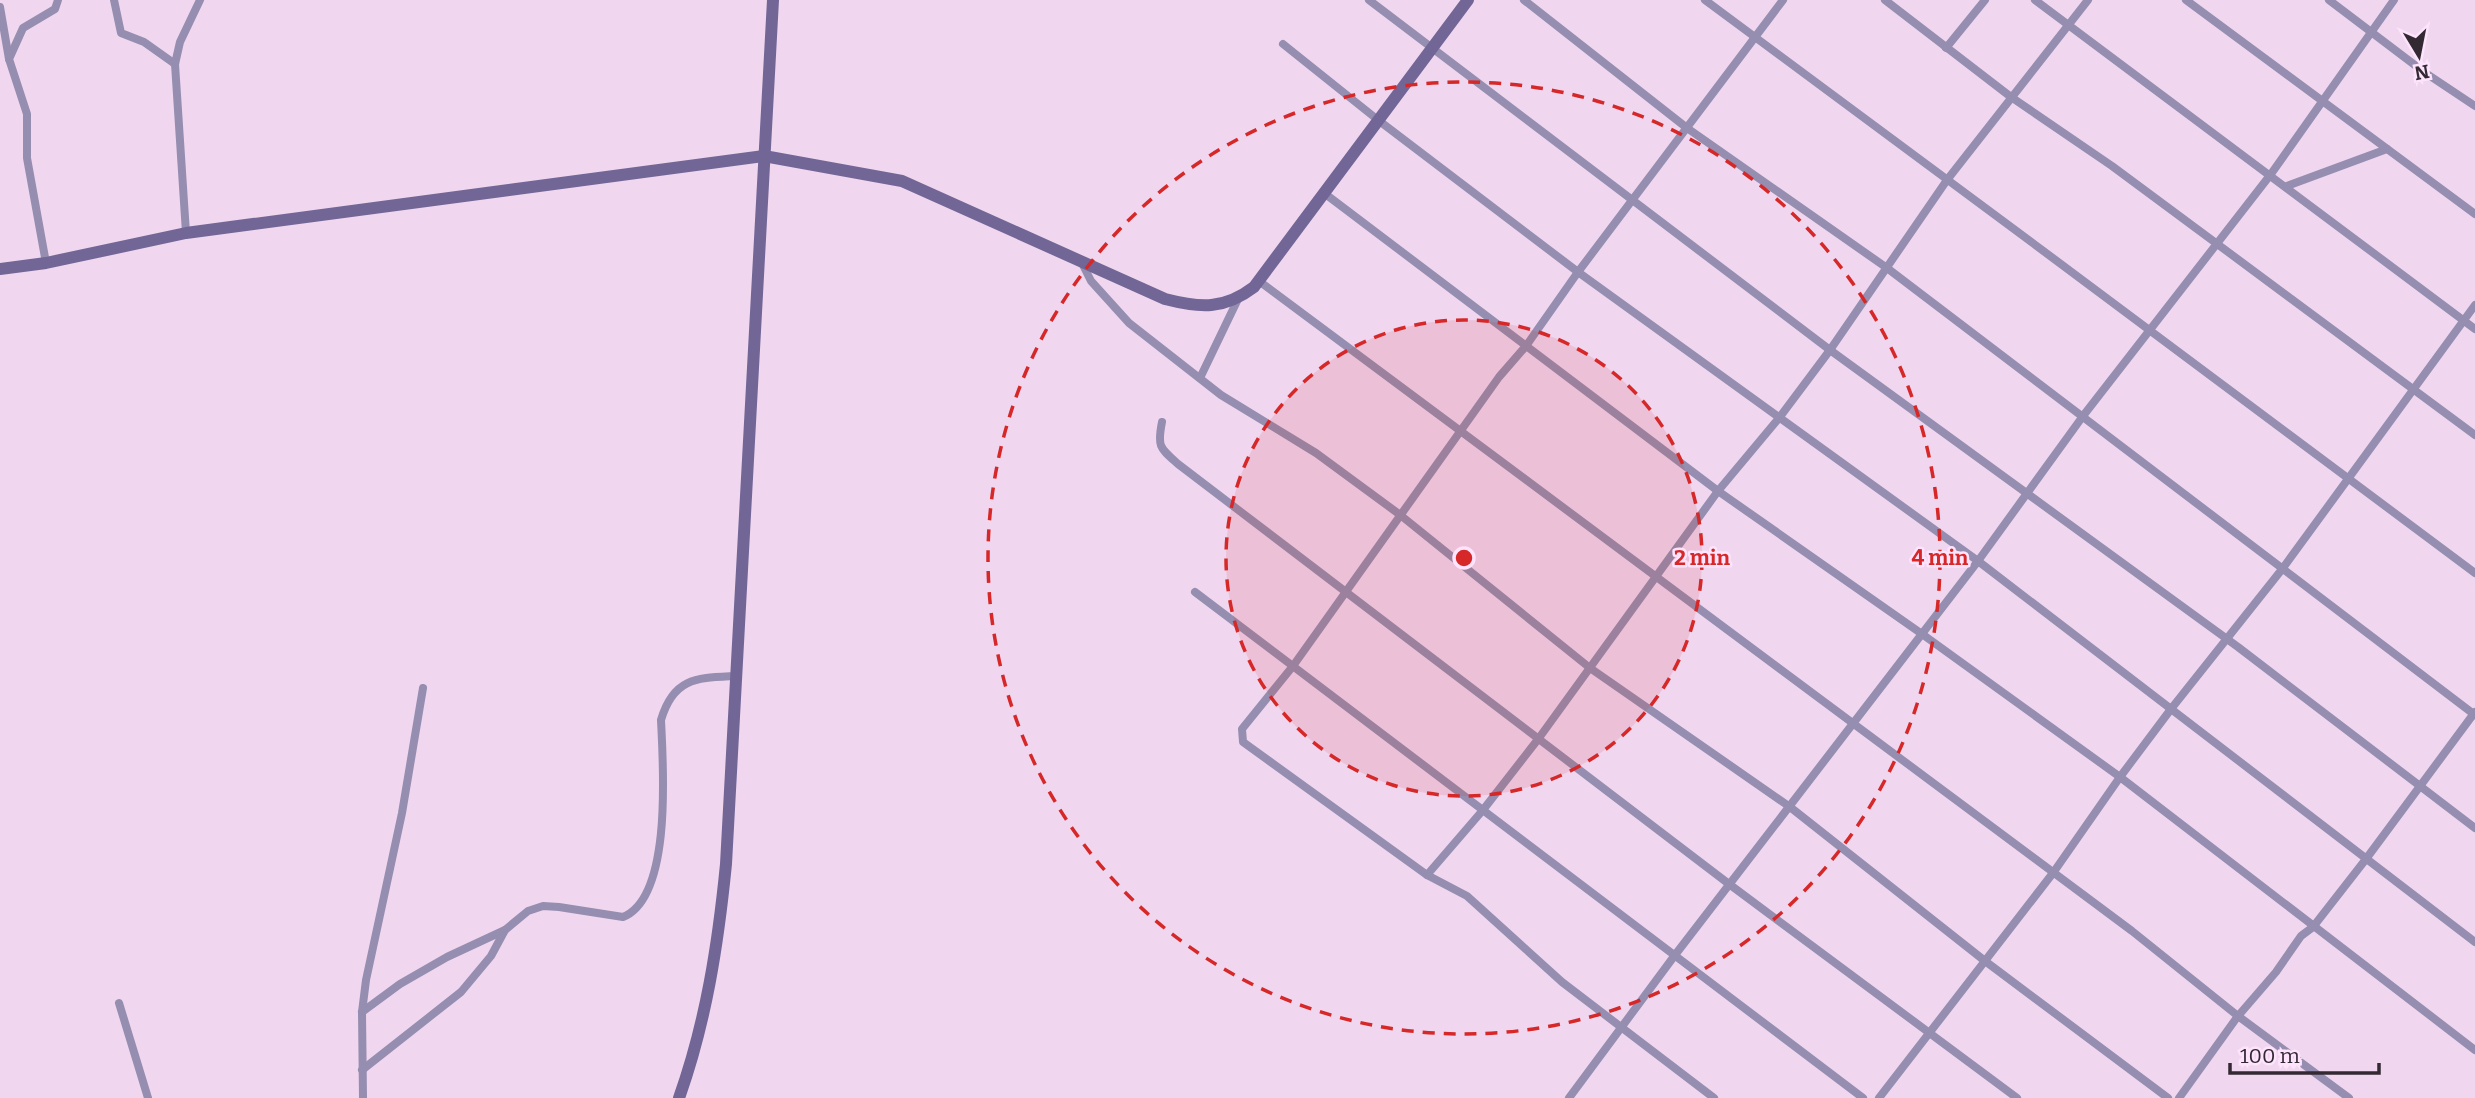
<svg xmlns="http://www.w3.org/2000/svg" width="2475" height="1098" font-family="Bitter,serif">
	<style>
		.lines { fill: none; stroke-linecap: round; stroke-linejoin: round }
		.street { stroke: #958eb0; stroke-width: 8 }
		.secondary { stroke: #726697; stroke-width: 12 }
		.ring { fill: none; stroke: #d62828; stroke-width: 3.5; stroke-dasharray: 12 9 }
		.centre { fill: #d62828; stroke: #fde4fc; stroke-width: 3.5 }
		.ring-label { font-size: 21px; text-anchor: middle; font-weight: bold; fill: #d62828; stroke: #fde4fc; stroke-width: 5; stroke-linejoin: round; paint-order: stroke }
	</style>
	<rect width="100%" height="100%" fill="#f0d7ef"/>
	<g class="lines">
		<g class="street">
			<path d="M114 0 121 33 144 42 175 64"/>
			<path d="M1369 0 1830 350 2238 647 2475 828"/>
			<path d="M1524 0 1687 128 1887 268 2475 715"/>
			<path d="M1705 0C1963 189 2218 383 2475 573"/>
			<path d="M1885 0 2011 97 2112 166 2475 435"/>
			<path d="M2035 0 2475 329"/>
			<path d="M2186 0 2475 214"/>
			<path d="M2329 0 2424 72 2475 106"/>
			<path d="M0 7 9 59"/>
			<path d="M1283 44 1378 120 1578 272 1978 561 2475 942"/>
			<path d="M1946 48 1985 0"/>
			<path d="M2287 186 2387 149"/>
			<path d="M1324 193 1718 491 1922 634 2120 777 2475 1050"/>
			<path d="M186 233 175 64 180 42 200 0"/>
			<path d="M1081 261 1091 281 1129 323 1221 395 1316 453 1399 514 1590 668 1790 807 1985 961 2168 1098"/>
			<path d="M46 263 27 158V114L9 59 23 28 55 9 58 0"/>
			<path d="M1259 281 2132 931 2238 1016 2349 1098"/>
			<path d="M1200 378 1238 299"/>
			<path d="M1162 422C1157 447 1160 448 1178 464L1729 884 2017 1098"/>
			<path d="M1195 592 1863 1098"/>
			<path d="M1427 875 1483 810 1539 738 1718 491 1779 418 1830 350 1947 180 2088 0"/>
			<path d="M119 1003 148 1098"/>
			<path d="M362 1012 400 984 447 957 505 930"/>
			<path d="M362 1070 461 992 491 956 505 930 528 911 543 906 559 907 623 917C673 897 663 764 661 720 674 676 699 678 737 676"/>
			<path d="M363 1098 362 1012 366 980 402 813 423 688"/>
			<path d="M1569 1098 1675 955 1978 561 2083 416 2271 174 2394 0"/>
			<path d="M1714 1098 1562 982 1467 896 1427 875 1243 742 1242 729 1293 666 1499 377 1526 346 1578 272 1783 0"/>
			<path d="M1879 1098 2053 873 2120 777 2171 709 2283 568 2475 305"/>
			<path d="M2179 1098 2238 1016 2276 972 2301 936 2313 927 2366 859 2475 712"/>
		</g>
		<g class="secondary">
			<path d="M0 269 46 263 186 233 764 156 902 181 1165 299C1200 308 1224 310 1254 287L1468 0"/>
			<path d="M679 1098C706 1022 718 945 726 864L773 0"/>
		</g>
	</g>
	<circle cx="1464" cy="558" r="238" fill="#d62828" fill-opacity=".12"/>
	<g class="ring">
		<circle cx="1464" cy="558" r="238"/>
		<circle cx="1464" cy="558" r="476"/>
	</g>
	<circle cx="1464" cy="558" r="10" class="centre"/>
	<g class="ring-label">
		<text x="1702" y="565">2 min</text>
		<text x="1940" y="565">4 min</text>
	</g>
	<g transform="translate(2419 56) rotate(170)" stroke="#fde4fc" stroke-width="5" paint-order="stroke">
	<path d="M0-5L12 26L0 18L-12 26Z" fill="#332933"/>
	<text y="-10" font-size="19" font-weight="bold" text-anchor="middle" fill="#332933">N</text>
	</g>
	<path d="M2230 1063v10h149v-10" fill="none" stroke="#332933" stroke-width="3.5"/>
	<text x="2240" y="1063" font-size="21" fill="#332933" stroke="#fde4fc" stroke-width="5" paint-order="stroke">100 m</text>
</svg>
